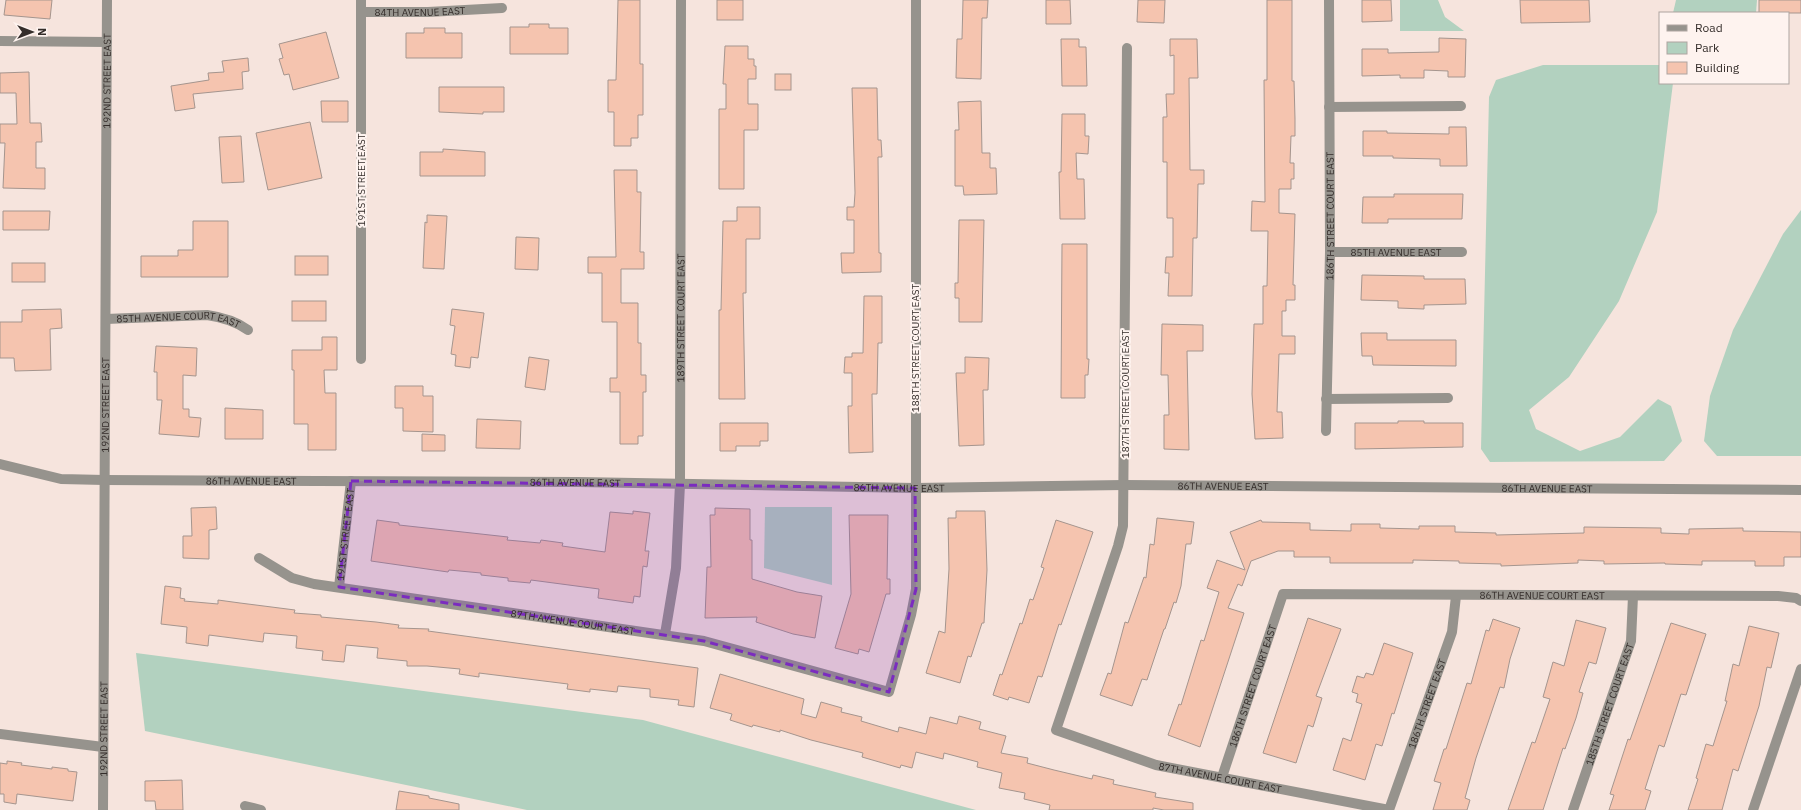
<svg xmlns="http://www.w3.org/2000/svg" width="1801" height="810" font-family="'IBM Plex Sans',sans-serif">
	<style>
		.green { fill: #b2d1bf }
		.building { fill: #f5c4af; stroke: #a5958e }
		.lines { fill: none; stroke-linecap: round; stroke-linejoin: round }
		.minor { stroke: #96938d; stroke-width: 10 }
		.marked { fill: #7b2cbf; fill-opacity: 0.2; stroke: #7b2cbf; stroke-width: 3; stroke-dasharray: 8 5; stroke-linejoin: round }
		.labels { text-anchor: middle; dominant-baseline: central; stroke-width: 4; stroke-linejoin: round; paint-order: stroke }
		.street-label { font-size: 10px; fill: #342d2a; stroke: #fef3ef }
	</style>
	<rect width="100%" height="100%" fill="#f6e4dd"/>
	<g class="green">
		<path d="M1400 0H1438L1445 17 1464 31H1400Z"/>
		<path d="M1676 0H1757L1756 13H1673Z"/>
		<path d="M1543 65H1660V83H1673L1657 212 1619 301 1569 377 1529 410 1536 429 1580 451 1620 437 1658 399 1671 406 1682 441 1664 461 1490 462 1481 449 1489 97 1496 80Z"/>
		<path d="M1801 210V456H1717L1704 441 1710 396 1733 330 1783 234Z"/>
		<path d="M765 507H832V585L764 568Z"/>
		<path d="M136 653 643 720 976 810H527L145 731Z"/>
	</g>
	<g class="building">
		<path d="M6 0H52L50 19 4 15Z"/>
		<path d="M618 0H640V64H643V115H638V138H631V146H614V112H608V80H616Z"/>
		<rect x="717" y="0" width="26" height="20"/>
		<path d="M963 0H988L987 18H982L981 79 956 78 957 39H962Z"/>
		<path d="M1046 0H1070L1071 24H1046Z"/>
		<path d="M1138 0H1165L1164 23 1137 22Z"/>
		<path d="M1267 0H1292V81H1294L1295 119V136H1291L1290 163H1294V179H1291V189H1279V213L1295 214 1293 285H1295V300H1286V311H1282V336H1295V354H1279L1277 412H1282L1283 438 1255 439 1252 394 1254 324H1263V286H1267L1268 231H1251L1252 201 1265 202 1264 80H1267Z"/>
		<path d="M1362 0H1391L1392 21 1362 22Z"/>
		<path d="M1520 0H1589L1590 22 1521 23Z"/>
		<rect x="1759" y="0" width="42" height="13"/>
		<path d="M529 24H549V28H568V54H510V27H529Z"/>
		<path d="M424 28H445V33H462V58H406V33H424Z"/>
		<path d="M326 32 339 78 293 90 289 74 284 75 279 59 283 58 279 44Z"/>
		<path d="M1439 38 1466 39 1465 77H1448V71L1424 70V78H1400V75L1362 76V49H1388V53L1439 52Z"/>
		<path d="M1061 39H1079V47H1086L1087 86H1062Z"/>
		<path d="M1170 39H1197L1198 78H1189L1190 170H1204V184H1198L1197 238H1193L1192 296H1168L1169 273H1165L1166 257H1173V218H1167V162H1163V117H1167L1166 94H1174V55L1170 56Z"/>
		<path d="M725 46H748V59H754V66H756V79H748V104H758V130H744V189H719V109H726V84H723Z"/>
		<path d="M248 58 249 71 242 72 243 89 193 94 195 108 175 111 171 86 209 80 208 73 224 72 222 61Z"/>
		<path d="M29 72 30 123H41L42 142H36V168H45V189L3 188 5 143H0V124H17L16 93H0V73Z"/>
		<rect x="775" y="74" width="16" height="16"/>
		<path d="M439 87H504V112H483V114L439 112Z"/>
		<path d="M852 88H877L878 140H881L882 157H878L879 253H881V272L842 273 841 253H854V220H847V207H854L855 193Z"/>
		<path d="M321 101H348V122H322Z"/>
		<path d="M981 101 982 153H990V168H996L997 194 964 195 963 186H955V130H959L958 102Z"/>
		<path d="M1062 114H1085V136H1089L1088 154 1076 153 1077 179H1084L1085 219H1060L1059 172H1061Z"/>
		<path d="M310 122 322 178 268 190 256 133Z"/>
		<path d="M1449 127H1466L1467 166H1440V159L1393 158V156H1363V131H1387V133L1449 134Z"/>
		<path d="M241 136 244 182 222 183 219 137Z"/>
		<path d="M443 149 485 152V176H420V152H443Z"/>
		<path d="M614 170H637V192H641L640 252H644V269H621V303H638V343H641V375H646V392H643V436H638V444H620V392H610V378H617V322H602V273H588V257H616Z"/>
		<path d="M1394 194H1463L1462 219H1388V223H1362L1363 197H1394Z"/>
		<path d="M737 207H760V239H746V293H743L745 399H719V310H721L723 221H737Z"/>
		<path d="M3 211H50L49 230H3Z"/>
		<path d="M427 215 447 216 444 269 423 268 425 222 427 223Z"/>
		<path d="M959 220H984L982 322H959V298H955V283H958Z"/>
		<path d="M193 221H228V277H141V256H178V250H193Z"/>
		<path d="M516 237 539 238 538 270 515 269Z"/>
		<path d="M1062 244H1087V359H1089L1088 375H1085V398H1061Z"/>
		<rect x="295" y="256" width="33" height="19"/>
		<rect x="12" y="263" width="33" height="19"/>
		<path d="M1362 275 1424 276V279H1465L1466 304 1424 305V309L1398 308V301L1361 300Z"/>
		<path d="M864 296H882V343H878L877 394H872L873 452 849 453 848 406H852V373H844L845 357H852V353H863Z"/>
		<rect x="292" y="301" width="34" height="20"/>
		<path d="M61 309 62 328 50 329 51 370 15 371 14 358H0V322H22V310Z"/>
		<path d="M452 309 484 313 478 358 471 357 470 368 455 366 456 355 451 354 455 326 450 325Z"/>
		<path d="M1162 324 1203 325V351H1187L1189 450 1164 449V415H1169L1168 375H1161Z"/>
		<path d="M1361 333H1387V340H1456V366L1373 365 1372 356H1362Z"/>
		<path d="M322 337H337V370H324L325 393H336V450H308V424H294V370H292V350H322Z"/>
		<path d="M156 346 197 348 196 376 183 375V409H189V417L201 418 199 437 159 434 162 400H157V372H154Z"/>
		<path d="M529 357 549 360 545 390 525 387Z"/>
		<path d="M965 357 989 358 988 390H983L984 445 959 446 956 373H965Z"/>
		<path d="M395 386H423V396H433V432L403 431V408H395Z"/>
		<path d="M225 408 263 410V439H225Z"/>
		<path d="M477 419 521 421 520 449 476 448Z"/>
		<path d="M1398 421H1424V423H1463V447L1355 449V423H1398Z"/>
		<path d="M720 423H768V441H760V446H736V451H720Z"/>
		<path d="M422 434 445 435V451H422Z"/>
		<path d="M216 507 217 529 209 530V559L183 558V536H192L191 508Z"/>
		<path d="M715 508 750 509V540H752V579L797 592 822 596 815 638 793 634 756 622 757 617 705 618 707 567H711L710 515H715Z"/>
		<path d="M633 511 650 513 645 551H649L647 567 643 566 640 597 634 596 633 603 598 598 599 589 531 580 530 583 508 581V578L481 575V573L449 570 448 572 371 561 377 520 399 523V525L508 537 507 540 540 543 541 540 563 543 562 546 605 552 610 512 633 514Z"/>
		<path d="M956 511H985L987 570 984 623H982L971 657 968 656 960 683 926 673 939 631 945 633 949 569 948 518H956Z"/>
		<path d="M849 515H888L887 579H890V594H886L869 652 859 649 858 654 835 648 851 594Z"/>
		<path d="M1157 518 1194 522 1191 544H1186L1181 586 1176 603 1174 602 1165 629H1164L1147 680 1142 679 1132 706 1100 695 1108 673 1111 674 1125 622 1128 623 1144 577 1146 578 1150 544 1154 545Z"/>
		<path d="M1056 520 1093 532 1061 625 1059 624 1042 677 1038 676 1029 703 1009 697 1008 700 993 695 1000 674 1002 675 1020 623 1022 624 1030 599 1033 600 1044 568 1041 567Z"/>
		<path d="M1261 520 1262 522 1310 523V530L1351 531V524H1380V528L1419 529V526H1455V532L1496 533V535L1584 533V527L1661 528V533L1689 534V529L1743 528V531L1801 532V557H1784V566H1755V561H1702V565L1665 564V563L1604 564V561L1578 560V563L1501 566V564L1459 563V561L1413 560V563H1330V557H1294V551H1278L1251 561 1242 586 1238 584 1228 608 1244 613 1200 747 1168 735 1179 704 1181 705 1201 640 1204 641 1219 592 1207 588 1217 560 1245 570 1230 532Z"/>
		<path d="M165 586 181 588 180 598 185 599 184 601 218 604V600L240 603 295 610 294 613 321 615V617L376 622 399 625 398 628 429 629 428 631 698 668 694 707 678 705 679 700 650 697V689L618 686 617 692 590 689V692L567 689 568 684 479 673V677L459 674 460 669 427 666H407V661L377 658 378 648 346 645 344 662 322 660 323 651 296 648 297 636 264 633 263 642 209 635 208 646 186 643 187 627 161 624Z"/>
		<path d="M1308 618 1341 629 1316 696 1322 698 1313 727 1308 725 1296 763 1263 753Z"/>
		<path d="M1493 619 1520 628 1510 659 1504 688 1500 687 1476 758 1465 798 1470 800 1467 810H1433L1441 783 1434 781 1444 749H1446L1467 683 1471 684 1486 630 1489 631Z"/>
		<path d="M1576 620 1606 628 1596 664 1589 662 1579 692 1583 693 1576 718 1565 749 1563 748 1543 810H1508L1532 742 1535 743 1550 699 1543 697 1553 662 1564 666Z"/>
		<path d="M1671 623 1706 634 1686 695 1681 694 1664 747 1659 745 1645 789 1651 791 1645 810H1609L1614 795 1610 794 1628 739 1630 740Z"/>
		<path d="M1749 626 1779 633 1771 668 1767 667 1759 706 1738 771 1733 769 1722 810H1688L1698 779 1696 778 1706 744 1713 746 1727 701H1725L1733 664 1739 666Z"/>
		<path d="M1384 643 1413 653 1394 714 1392 713 1382 746 1376 744 1365 780 1333 770 1343 738 1351 741 1362 704 1356 702 1358 694 1352 692 1357 676 1364 678 1366 673 1373 675Z"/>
		<path d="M720 674 804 699 801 714 816 718 821 702 842 708 841 712 862 717 861 721 898 732 899 727 926 734 930 717 957 724 959 716 981 722 979 729 1006 736 1001 753 1028 758 1027 763 1054 770 1092 779 1093 775 1114 780 1113 784 1156 793 1155 797 1193 803V810H1164L1153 808V810H1049L1050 805 1024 799 1025 793 999 788 1002 773 977 767 978 762 944 753 943 759 916 752 912 768 901 765 900 768 862 757 863 753 811 740 780 730V732L753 725 752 727 730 720 732 714 710 708Z"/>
		<path d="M7 761 22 763 21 765 52 769V767L68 769V771L77 772 73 801 17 794 16 804 4 802V794H0V763L7 764Z"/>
		<path d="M182 780 183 810H156L155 801H145V781Z"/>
		<path d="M399 791 429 796V798L459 804V810H396Z"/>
	</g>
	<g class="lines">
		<g class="minor">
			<path id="s1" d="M361 12H428L502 8"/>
			<path d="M0 41 107 42"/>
			<path id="s2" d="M1127 48 1123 526 1118 546 1056 730 1156 765 1389 810 1452 632 1456 596"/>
			<path d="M1329 107 1461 106"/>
			<path id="s3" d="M1330 252H1462"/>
			<path id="s4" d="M106 319 207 315C221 317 236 321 248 330"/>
			<path d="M361 359V0"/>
			<path d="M1326 399 1448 398"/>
			<path id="s5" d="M1326 431 1330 252 1329 0"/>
			<path id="s6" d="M0 464 61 479 104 480 578 482 915 488 1124 485 1801 490"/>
			<path id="s7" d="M259 558 292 578 314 584 704 641 889 692 911 615 916 589V0"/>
			<path id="s8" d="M339 587 351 481"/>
			<path id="s9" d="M665 634 676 568 680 484 681 0"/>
			<path d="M0 734 103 747"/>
			<path id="s10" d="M1222 777 1283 594 1778 596 1796 598 1801 601"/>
			<path d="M245 806 261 810"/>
			<path id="s11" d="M103 810 107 0"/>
			<path id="s12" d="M1573 810 1631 641 1633 596"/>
			<path d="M1753 810 1801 669"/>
		</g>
	</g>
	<path class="marked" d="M351 481 915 488 916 589 889 692 704 641 339 587Z"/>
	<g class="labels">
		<g class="street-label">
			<text stroke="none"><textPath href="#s1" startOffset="59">84TH AVENUE EAST</textPath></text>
			<text stroke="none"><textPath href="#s11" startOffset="729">192ND STREET EAST</textPath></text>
			<text transform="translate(361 180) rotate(-90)">191ST STREET EAST</text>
			<text stroke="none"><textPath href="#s5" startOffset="215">186TH STREET COURT EAST</textPath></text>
			<text stroke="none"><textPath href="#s3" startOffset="66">85TH AVENUE EAST</textPath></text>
			<text stroke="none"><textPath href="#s9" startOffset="317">189TH STREET COURT EAST</textPath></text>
			<text stroke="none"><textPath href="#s4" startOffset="73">85TH AVENUE COURT EAST</textPath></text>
			<text transform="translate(915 348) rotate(-90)">188TH STREET COURT EAST</text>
			<text transform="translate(1125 394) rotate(-90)">187TH STREET COURT EAST</text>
			<text stroke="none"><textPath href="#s11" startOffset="405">192ND STREET EAST</textPath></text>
			<text stroke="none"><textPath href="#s6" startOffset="253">86TH AVENUE EAST</textPath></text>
			<text stroke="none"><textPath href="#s6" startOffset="577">86TH AVENUE EAST</textPath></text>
			<text stroke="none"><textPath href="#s6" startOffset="1225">86TH AVENUE EAST</textPath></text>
			<text stroke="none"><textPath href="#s6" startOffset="901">86TH AVENUE EAST</textPath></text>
			<text stroke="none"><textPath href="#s6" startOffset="1549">86TH AVENUE EAST</textPath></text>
			<text stroke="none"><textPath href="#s8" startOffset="53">191ST STREET EAST</textPath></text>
			<text stroke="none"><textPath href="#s10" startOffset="452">86TH AVENUE COURT EAST</textPath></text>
			<text stroke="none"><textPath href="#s7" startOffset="323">87TH AVENUE COURT EAST</textPath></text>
			<text stroke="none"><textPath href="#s10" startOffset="96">186TH STREET COURT EAST</textPath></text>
			<text stroke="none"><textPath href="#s2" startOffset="1149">186TH STREET EAST</textPath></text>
			<text stroke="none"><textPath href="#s12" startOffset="112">185TH STREET COURT EAST</textPath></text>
			<text stroke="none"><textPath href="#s11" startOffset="81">192ND STREET EAST</textPath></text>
			<text stroke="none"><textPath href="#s2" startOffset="864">87TH AVENUE COURT EAST</textPath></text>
		</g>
	</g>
	<rect x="1659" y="12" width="130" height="72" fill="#fef3ef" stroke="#ada4a0"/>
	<rect x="1667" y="25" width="20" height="6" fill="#96938d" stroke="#ada4a0"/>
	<text x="1695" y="32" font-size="12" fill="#342d2a">Road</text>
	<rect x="1667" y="42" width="20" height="12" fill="#b2d1bf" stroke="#ada4a0"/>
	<text x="1695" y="52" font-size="12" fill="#342d2a">Park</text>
	<rect x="1667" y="62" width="20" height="12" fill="#f5c4af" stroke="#ada4a0"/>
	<text x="1695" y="72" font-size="12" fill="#342d2a">Building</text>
	<g transform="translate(32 32) rotate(90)" stroke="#fef3ef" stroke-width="3" paint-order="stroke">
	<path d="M0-3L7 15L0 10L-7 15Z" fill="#342d2a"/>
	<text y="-6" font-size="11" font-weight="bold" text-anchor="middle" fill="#342d2a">N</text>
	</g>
</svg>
